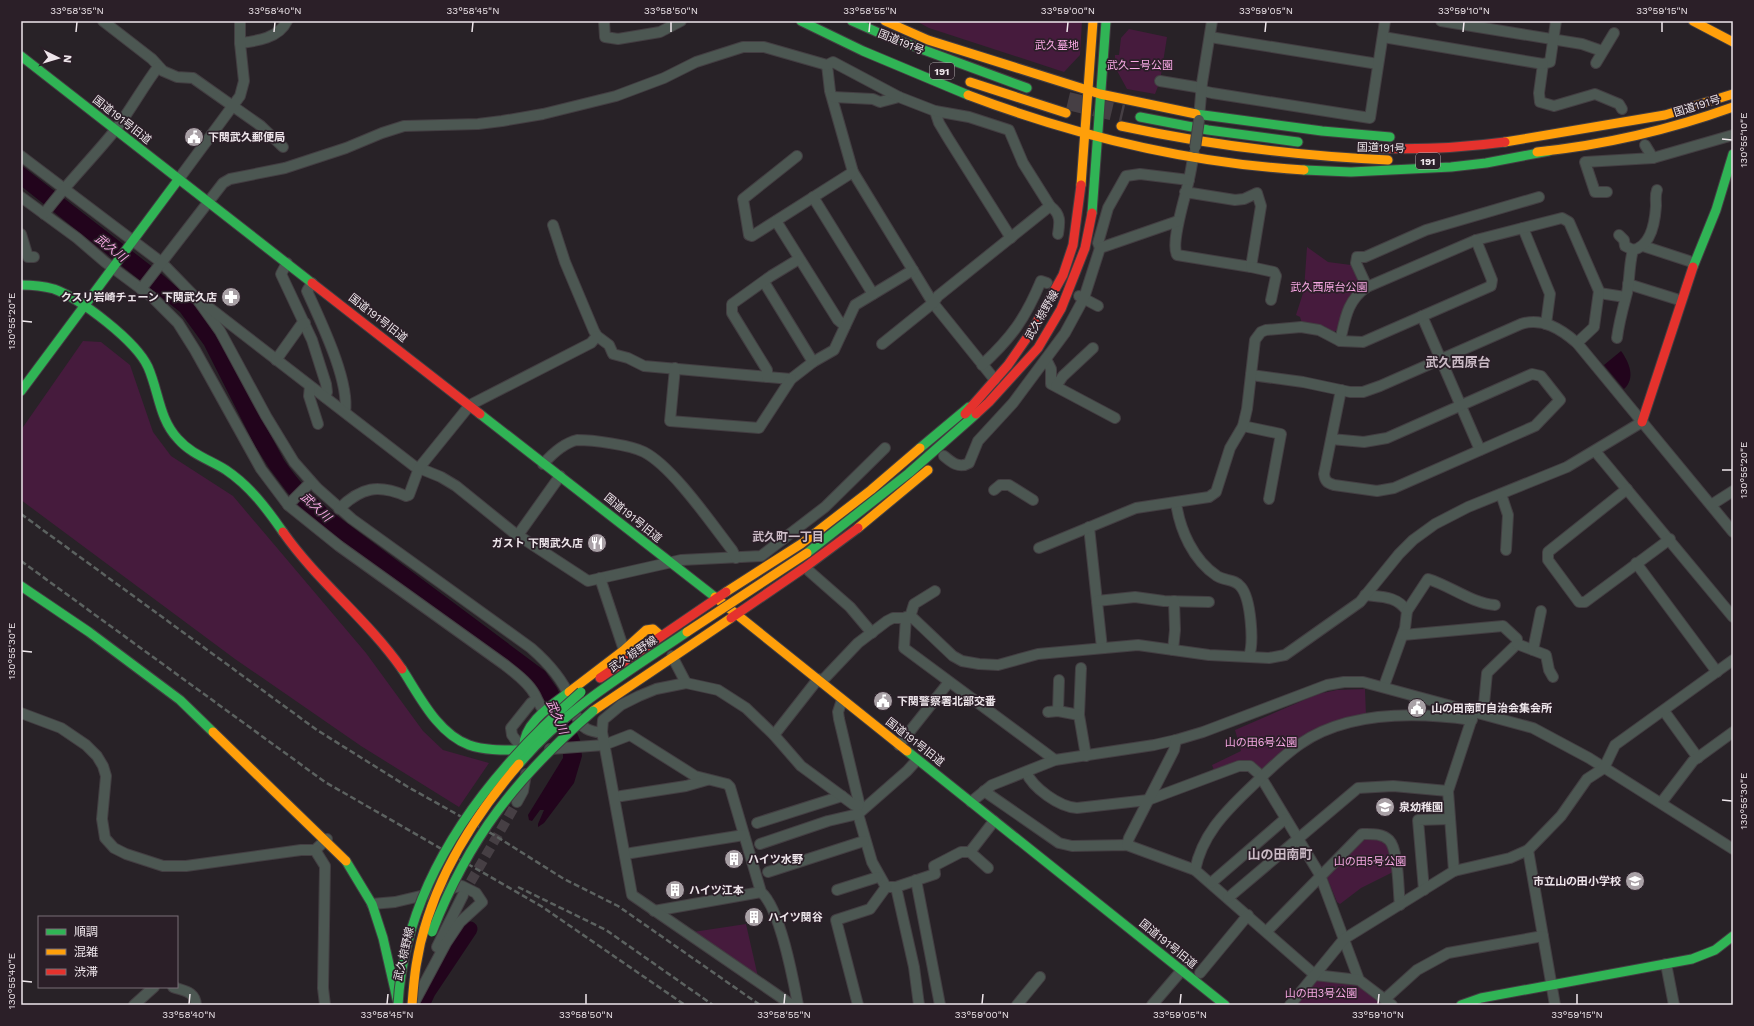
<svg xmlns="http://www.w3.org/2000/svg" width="1754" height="1026" font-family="'Work Sans','Noto Sans JP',sans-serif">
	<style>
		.green { fill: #461b3d }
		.water { fill: #22041c }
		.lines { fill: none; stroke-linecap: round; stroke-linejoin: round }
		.river { stroke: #22041c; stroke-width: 15 }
		.street-tunnel { stroke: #463f44; stroke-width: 10; stroke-dasharray: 10 5; stroke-linecap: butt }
		.highway-tunnel { stroke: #463f44; stroke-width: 18; stroke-dasharray: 18 9; stroke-linecap: butt }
		.street-casing { stroke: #433e42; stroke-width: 12 }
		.fast-casing { stroke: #433e42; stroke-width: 11 }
		.slow-casing { stroke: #433e42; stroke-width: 11 }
		.jam-casing { stroke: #433e42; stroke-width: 11 }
		.street { stroke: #4c5752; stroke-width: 10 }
		.fast { stroke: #30b455; stroke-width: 9 }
		.slow { stroke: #ff9f0a; stroke-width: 9 }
		.jam { stroke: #e5322d; stroke-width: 9 }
		.rail { stroke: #5c6260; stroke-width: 2.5; stroke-dasharray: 6 3; stroke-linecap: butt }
		.street-bridge-casing { stroke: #433e42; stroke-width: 12; stroke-linecap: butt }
		.fast-bridge-casing { stroke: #433e42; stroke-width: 11; stroke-linecap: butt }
		.slow-bridge-casing { stroke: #433e42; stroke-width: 11; stroke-linecap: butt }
		.street-bridge { stroke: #4c5752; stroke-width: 10 }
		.fast-bridge { stroke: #30b455; stroke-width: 9 }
		.slow-bridge { stroke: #ff9f0a; stroke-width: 9 }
		.ticks { fill: none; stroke: #eee6eb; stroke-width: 1.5 }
		.labels { text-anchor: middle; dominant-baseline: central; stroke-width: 3.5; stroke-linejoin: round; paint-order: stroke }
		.shield { fill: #2b1f28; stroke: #b4aab0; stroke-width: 1 }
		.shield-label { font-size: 10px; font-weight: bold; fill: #eee6eb }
		.street-label { font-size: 11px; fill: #eee6eb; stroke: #2b1f28 }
		.park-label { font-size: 11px; fill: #f8a9e4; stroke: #2b1f28 }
		.poi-label { font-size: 11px; font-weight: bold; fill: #eee6eb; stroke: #2b1f28; text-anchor: start }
		.water-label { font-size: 12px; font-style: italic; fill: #f7a9e3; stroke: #2b1f28 }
		.neighbourhood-label { font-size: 12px; font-weight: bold; fill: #cabac5; stroke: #2b1f28 }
		.quarter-label { font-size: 13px; font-weight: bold; fill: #cabac5; stroke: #2b1f28 }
		.neatline { fill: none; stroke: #eee6eb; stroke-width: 1.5 }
		.ticks-label { font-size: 10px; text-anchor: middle; fill: #eee6eb }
	</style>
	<rect width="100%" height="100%" fill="#282227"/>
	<g class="green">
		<path d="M916 21H1082L1080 55 1064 72 929 28Z"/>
		<path d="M1129 29 1167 37 1160 81 1155 94 1127 89 1115 67V55H1119L1121 38Z"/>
		<path d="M1307 247 1328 262 1351 265 1360 281C1357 290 1350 295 1346 304 1343 312 1341 321 1338 330L1331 333 1302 323 1300 317 1296 315 1304 290Z"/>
		<path d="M83 341 101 342 130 365 153 432 171 456 233 496 366 653 423 731 443 750 489 763 459 807 361 746 235 659 21 500V430Z"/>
		<path d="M1365 689 1366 716 1293 744 1262 769 1215 773 1212 765 1241 751 1235 730 1318 694 1337 690Z"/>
		<path d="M1362 838C1392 839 1390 845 1393 872L1361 888 1340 904 1337 902 1326 875Z"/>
		<path d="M746 924 758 977 693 932Z"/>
		<path d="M1315 980 1360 984 1387 1005H1294Z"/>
	</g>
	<g class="water">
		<path d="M21 165 163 275 188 297 205 319 223 347 284 460C297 479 311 494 328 509L545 671 557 688 580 740 582 756 574 783 544 823 538 827V824L544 810H540L532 821 529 820 528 815 563 758V746L557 726 538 691 517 668 335 537 304 512 287 492 269 468 255 446 204 345 180 312 21 186Z"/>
		<path d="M1621 351C1629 362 1636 378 1624 389L1604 365Z"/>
	</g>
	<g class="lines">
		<path class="river" d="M422 1005 428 992 470 929"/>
		<path class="street-tunnel" d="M463 895 517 802"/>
		<path class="highway-tunnel" d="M1068 101 1123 114"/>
		<defs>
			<g id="street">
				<path d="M103 21 152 59 163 71 177 77 193 78 261 126 283 147"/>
				<path d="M604 21 605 37 618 39 660 32 681 21"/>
				<path d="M1441 21 1582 44 1602 51"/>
				<path d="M1556 21 1550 62 1543 64 1539 93 1540 102 1554 106 1595 94 1619 104 1622 109"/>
				<path d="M1210 37 1378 64"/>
				<path d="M1383 37 1543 64"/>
				<path d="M240 43C257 41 279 38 287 21"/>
				<path d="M1596 63 1614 33"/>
				<path d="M827 65 830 91 853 172 933 303 995 380"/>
				<path d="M1160 81 1196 87 1203 91 1212 93 1370 118 1385 21"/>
				<path d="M833 97 873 99 880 102 899 97 935 111 939 123 948 138 1011 238"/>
				<path d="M935 111 969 117 1009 130 1023 163 1050 206C1061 214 1060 222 1058 234"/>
				<path d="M1199 118 1202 83 1212 21"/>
				<path d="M1645 145 1653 158"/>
				<path d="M21 156 161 262 197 299 220 331 266 416 294 462 317 488 352 519 531 648C547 662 562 678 570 698"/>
				<path d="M797 156 743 199 749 235 752 236 853 172"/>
				<path d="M178 180 240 96 244 81 240 43V21"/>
				<path d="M1185 192 1235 200 1244 199 1257 193 1261 206 1251 267 1177 255C1170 242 1186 196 1189 179 1191 171 1192 162 1194 154"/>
				<path d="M1607 192H1595L1585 162 1653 158 1733 135"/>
				<path d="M21 197 77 238 105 262 152 297 178 323 195 350 261 469 288 505 339 546 505 665C515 673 529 683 535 695 538 701 540 706 544 711"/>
				<path d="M813 197 873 294"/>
				<path d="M44 214C66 184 93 158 116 129 131 109 143 87 158 67"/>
				<path d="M776 221 838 320 845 326"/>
				<path d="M553 225 565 262 594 331 597 336 609 345 613 354 628 358 644 366 791 379 813 362 834 350 855 305 913 270"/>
				<path d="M1523 228 1550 294 1546 324"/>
				<path d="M21 234 28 257H34"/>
				<path d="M1619 235 1624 240 1625 246 1633 250"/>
				<path d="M1643 246 1689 261"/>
				<path d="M1100 248 1098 243 1108 208 1126 176 1140 174 1189 180"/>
				<path d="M287 263 281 274 312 340 326 384 327 392 325 397"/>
				<path d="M1251 267 1274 272 1276 276 1271 300"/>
				<path d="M764 282 813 362"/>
				<path d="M312 283 307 291C320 320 350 381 345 412"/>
				<path d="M1628 284 1676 299"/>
				<path d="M1367 287 1356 263 1357 257H1365L1426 230 1539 197"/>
				<path d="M141 289 223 183 230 179 285 168 346 148 382 133 404 126 478 124 502 121 543 114 616 96 664 78 696 62 743 47H764L827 65 833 62 899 97"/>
				<path d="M1599 293 1625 297"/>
				<path d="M1079 296 1098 306"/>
				<path d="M207 306 414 466 441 477 456 486 513 532 588 581 681 560 761 556 825 507 885 448"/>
				<path d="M1422 316 1480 450"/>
				<path d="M1617 338C1619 322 1623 308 1627 293 1630 278 1629 264 1633 250 1651 246 1655 222 1656 206 1656 200 1655 195 1657 190"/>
				<path d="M1340 341C1345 320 1347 300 1367 287L1476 240 1562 218 1569 222 1599 291 1594 327 1577 343"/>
				<path d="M882 344 933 303 938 296 1050 206"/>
				<path d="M1046 359 1051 369V384L1115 418"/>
				<path d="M276 360 301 325 305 323"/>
				<path d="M982 365C1012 337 1025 319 1041 281L1047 283"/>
				<path d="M675 368 670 421 759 428 791 379"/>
				<path d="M1251 375 1303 382 1350 392H1363L1380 386 1521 324C1542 317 1561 329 1577 343L1733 532"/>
				<path d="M767 377V370L732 313V304L771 276 799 259"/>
				<path d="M310 386 309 396 318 424"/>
				<path d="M1056 386 1063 376 1093 348"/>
				<path d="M1243 426 1281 434 1269 499"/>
				<path d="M1331 439 1364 442 1387 438 1532 374 1541 376 1560 400 1535 426 1394 488 1377 491 1334 485C1328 483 1325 482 1324 474L1341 390"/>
				<path d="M1595 451 1733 617"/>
				<path d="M944 456C951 462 959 469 969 463L978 441 1013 403 1065 333 1084 298 1100 248 1178 221"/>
				<path d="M543 464C552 454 564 443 577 440 593 440 630 445 644 452 673 467 711 523 732 550L736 558"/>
				<path d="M1627 489 1548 552V560L1579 602H1585L1670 539"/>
				<path d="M994 490 1000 485H1009L1033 500"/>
				<path d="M1501 494 1508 515 1506 550"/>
				<path d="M1176 503C1180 530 1193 560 1217 576 1225 581 1235 579 1241 587 1251 599 1254 643 1249 656"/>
				<path d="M288 505 311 482"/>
				<path d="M1711 505 1733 491"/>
				<path d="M339 509C361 487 378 484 406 496L409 495 419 468 470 405 591 343 597 336"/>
				<path d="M1089 527 1102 648"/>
				<path d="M518 535 560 476"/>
				<path d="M1039 548 1136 508 1209 497 1216 492 1230 448 1243 426 1247 409 1255 340 1261 332 1266 330 1301 327 1319 330 1340 341 1363 342 1491 286 1492 280 1476 240"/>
				<path d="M1636 563 1717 672"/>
				<path d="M809 571 850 607 872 633"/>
				<path d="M600 578 624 650"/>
				<path d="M1365 595C1382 597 1397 596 1407 611L1405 628 1384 686"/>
				<path d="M1097 601 1135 597 1164 601 1209 602"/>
				<path d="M1407 611 1428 579C1451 586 1471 603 1495 605"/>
				<path d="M906 617 904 648 1055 760"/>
				<path d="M910 617 914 604 935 591"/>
				<path d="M1403 635 1503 626 1517 639V644L1487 673 1483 714"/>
				<path d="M1517 644 1546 655 1549 670 1553 677"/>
				<path d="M1173 650 1175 630 1174 601"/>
				<path d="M1533 650 1541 611"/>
				<path d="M672 656 686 683"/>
				<path d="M1081 668 1079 715 1086 756"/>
				<path d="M821 682 858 643 887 621 893 618H913L953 656 962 661 979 664 998 665 1038 654 1138 645 1209 655 1269 658 1285 655 1360 602 1399 554 1413 540 1435 524 1468 507 1567 467 1642 422"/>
				<path d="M842 700 838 712 839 719 861 811"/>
				<path d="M1058 711 1059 680"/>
				<path d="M1664 711 1698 758"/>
				<path d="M1048 712 1058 711 1079 715"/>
				<path d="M21 713 61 728 86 745 97 756 103 766 106 776 102 819 105 838 114 848 126 854 163 866H186L301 850H315L327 839"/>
				<path d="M577 717C582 729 589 731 602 733"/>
				<path d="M774 735 818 679"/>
				<path d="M899 745 949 682"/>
				<path d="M550 749 604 745 630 735 695 776 727 784 730 787 761 892C780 908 793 978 798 1005"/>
				<path d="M524 751 512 735 511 728 531 703 536 700"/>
				<path d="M917 760 907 771 858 814 872 862 886 887H896L935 874 934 866 961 852H970L994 821"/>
				<path d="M1026 772C1033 788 1059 807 1077 808L1148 800 1239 766H1250L1259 774 1320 875 1359 980"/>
				<path d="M984 791 1059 843 1072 846 1127 845 1195 870 1315 975 1359 980 1392 1005"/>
				<path d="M615 797 686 786 707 780"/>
				<path d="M517 802 523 791 526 774"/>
				<path d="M971 802 992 785 1055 760 1154 745 1176 740 1203 732 1327 685 1344 682H1363L1533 728 1589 758 1733 849"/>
				<path d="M1661 803 1693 761 1733 732"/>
				<path d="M757 823 842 796"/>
				<path d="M760 844 828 821 858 814"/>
				<path d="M1127 845 1129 838 1174 750 1176 740"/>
				<path d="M315 850 325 866 323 988 325 1005"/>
				<path d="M1528 850 1555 1005"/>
				<path d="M970 852 988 868"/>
				<path d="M625 854 744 835"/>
				<path d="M1195 870C1202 836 1223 814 1248 790 1265 774 1281 757 1300 744 1348 711 1416 712 1472 720"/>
				<path d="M1454 871 1448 791 1473 715"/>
				<path d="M768 872 864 841"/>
				<path d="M916 880 940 1005"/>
				<path d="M1211 883 1285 819"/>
				<path d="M896 887 914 967 919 1005"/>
				<path d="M837 890 878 877"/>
				<path d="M1424 890 1418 820 1450 819"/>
				<path d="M1228 898 1358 788 1393 786 1448 791"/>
				<path d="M372 904 395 902 429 894"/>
				<path d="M654 911 761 892"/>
				<path d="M1267 931 1362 834C1371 834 1382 833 1389 840 1399 850 1398 890 1400 905"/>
				<path d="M437 947 463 895"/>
				<path d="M1666 964 1674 1005"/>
				<path d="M1200 973 1248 915"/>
				<path d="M173 987C184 991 195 991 196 1005"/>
				<path d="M1385 999 1417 970 1448 953 1543 936"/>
				<path d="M415 1001 446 943 460 922 482 902 476 893 462 886 446 889"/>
				<path d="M134 1005 154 987"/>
				<path d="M792 1005 632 895 602 732 603 720 621 705 639 696 656 689 686 683 718 690 746 708 774 735 801 766 854 805H859"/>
				<path d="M858 1005 836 920 870 909 886 887"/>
				<path d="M1017 1005 1040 977"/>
				<path d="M1152 1005 1182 970"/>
				<path d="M1290 1005 1344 939 1454 871 1510 858 1528 850 1561 816 1587 779 1604 768 1615 745 1733 660"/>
			</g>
			<g id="fast">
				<path d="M801 21 863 51 968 95"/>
				<path d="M852 21 886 36 1027 88"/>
				<path d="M21 56 312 283"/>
				<path d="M1196 114 1322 131 1390 137"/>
				<path d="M1140 117 1208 130 1298 142"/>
				<path d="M1304 170 1351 172 1451 167 1486 163 1549 151"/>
				<path d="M1092 213 1106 21"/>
				<path d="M1693 267 1716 210 1733 154"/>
				<path d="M21 285C32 285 43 286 54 289 81 299 136 341 148 367 159 392 159 419 178 439 191 454 210 460 226 470 250 486 267 509 283 532"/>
				<path d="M21 391 178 180"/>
				<path d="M480 414 715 597"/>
				<path d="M920 448 969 407"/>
				<path d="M807 553 909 473 976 414"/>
				<path d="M21 586 89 632 180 700 213 732"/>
				<path d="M402 669C419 695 437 733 469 745 486 751 506 750 524 750 521 725 550 706 569 692"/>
				<path d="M907 751 1225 1005"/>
				<path d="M346 861 372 904 383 938 397 999"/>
				<path d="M1461 1005 1481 998 1692 959 1715 950 1733 936"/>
			</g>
			<g id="slow">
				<path d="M885 21 928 40 1100 94 1196 114"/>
				<path d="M1693 21 1733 42"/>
				<path d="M970 82 1066 113"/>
				<path d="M968 95C1076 136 1189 163 1304 170"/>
				<path d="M1121 126C1209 145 1298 156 1388 160"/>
				<path d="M1505 142 1665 115 1733 94"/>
				<path d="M1537 152C1604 145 1669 130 1733 107"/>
				<path d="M1081 185 1093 21"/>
				<path d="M858 528 928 470"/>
				<path d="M726 592 801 544 871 490 920 448"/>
				<path d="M715 597 907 751"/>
				<path d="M569 692 624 650 646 630 653 629 661 636"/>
				<path d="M593 711 731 618"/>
				<path d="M213 732 346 861"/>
			</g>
			<g id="jam">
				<path d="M1369 148C1414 150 1460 148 1505 142"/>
				<path d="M312 283 480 414"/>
				<path d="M965 414 1008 365 1033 329 1063 275 1073 245 1081 185"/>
				<path d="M976 414 989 402 1038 348 1061 309 1085 248 1092 213"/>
				<path d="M1642 422 1693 267"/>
				<path d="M283 532C318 582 367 619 402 669"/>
				<path d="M731 618 804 568 858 528"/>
				<path d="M600 678 726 592"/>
			</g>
		</defs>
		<use href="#street" class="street-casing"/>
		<use href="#fast" class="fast-casing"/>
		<use href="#slow" class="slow-casing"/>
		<use href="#jam" class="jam-casing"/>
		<use href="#street" class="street"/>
		<use href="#fast" class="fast"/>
		<use href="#slow" class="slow"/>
		<use href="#jam" class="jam"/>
		<g class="rail">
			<path d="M21 514 317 730 408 787 494 835 564 879 618 906 760 1005"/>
			<path d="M21 561 325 782 541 906 685 1005"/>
			<path d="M518 887 606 930 713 1005"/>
		</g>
		<defs>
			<path id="street-bridge" d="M1195 148 1199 120"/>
			<g id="fast-bridge">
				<path d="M519 764C565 709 628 672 687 632"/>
				<path d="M432 932C469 837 517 777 593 711"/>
				<path d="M398 1005C405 878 489 772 581 692"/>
			</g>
			<g id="slow-bridge">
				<path d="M687 632 807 553"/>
				<path d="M412 1005C413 992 414 979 416 966 428 889 469 822 519 764"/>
			</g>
		</defs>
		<use href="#street-bridge" class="street-bridge-casing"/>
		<use href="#fast-bridge" class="fast-bridge-casing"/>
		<use href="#slow-bridge" class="slow-bridge-casing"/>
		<use href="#street-bridge" class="street-bridge"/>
		<use href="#fast-bridge" class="fast-bridge"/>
		<use href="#slow-bridge" class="slow-bridge"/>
	</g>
	<path class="ticks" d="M76 32 77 22M274 32 275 22M472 32 473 22M671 32V22M869 32 870 22M1067 32 1068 22M1265 32 1266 22M1463 32 1464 22M1662 32V22M1722 139 1732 140M22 321 32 322M1722 470H1732M22 651 32 652M1722 800 1732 801M22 981 32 982M189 1004 190 994M387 1004 388 994M586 1004V994M784 1004 785 994M982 1004 983 994M1180 1004 1181 994M1378 1004 1379 994M1577 1004V994"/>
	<defs>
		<symbol id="civic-disc" viewBox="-11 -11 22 22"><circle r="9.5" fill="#a9a1a6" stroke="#2b1f28"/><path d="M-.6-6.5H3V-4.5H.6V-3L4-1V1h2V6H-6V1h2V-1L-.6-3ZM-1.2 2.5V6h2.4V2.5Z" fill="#fff"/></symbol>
		<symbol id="pharmacy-disc" viewBox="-11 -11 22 22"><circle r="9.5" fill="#a9a1a6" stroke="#2b1f28"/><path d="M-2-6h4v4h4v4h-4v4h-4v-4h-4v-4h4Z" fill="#fff"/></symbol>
		<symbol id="restaurant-disc" viewBox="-11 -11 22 22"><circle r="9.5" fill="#a9a1a6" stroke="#2b1f28"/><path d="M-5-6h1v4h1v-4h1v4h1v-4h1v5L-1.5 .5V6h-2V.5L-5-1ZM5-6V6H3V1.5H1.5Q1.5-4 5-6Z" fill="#fff"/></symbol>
		<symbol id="school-disc" viewBox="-11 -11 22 22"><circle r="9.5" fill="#a9a1a6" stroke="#2b1f28"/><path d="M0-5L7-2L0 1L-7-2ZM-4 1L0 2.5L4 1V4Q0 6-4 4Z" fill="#fff"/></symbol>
		<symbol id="building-disc" viewBox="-11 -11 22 22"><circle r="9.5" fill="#a9a1a6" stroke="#2b1f28"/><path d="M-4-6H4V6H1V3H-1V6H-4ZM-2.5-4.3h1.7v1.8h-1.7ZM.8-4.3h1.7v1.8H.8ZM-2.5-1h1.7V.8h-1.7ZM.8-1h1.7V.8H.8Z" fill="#fff"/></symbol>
	</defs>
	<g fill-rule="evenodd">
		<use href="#civic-disc" x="183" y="126" width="22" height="22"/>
		<use href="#pharmacy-disc" x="220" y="286" width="22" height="22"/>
		<use href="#restaurant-disc" x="586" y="532" width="22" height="22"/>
		<use href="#civic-disc" x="872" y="690" width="22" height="22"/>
		<use href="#civic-disc" x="1406" y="697" width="22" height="22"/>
		<use href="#school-disc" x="1374" y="796" width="22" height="22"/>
		<use href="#building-disc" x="723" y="848" width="22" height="22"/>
		<use href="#school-disc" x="1624" y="870" width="22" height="22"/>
		<use href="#building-disc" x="664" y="879" width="22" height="22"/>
		<use href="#building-disc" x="743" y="906" width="22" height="22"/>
	</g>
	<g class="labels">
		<g class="shield">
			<rect x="930" y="63" width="24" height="16" rx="3"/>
			<rect x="1416" y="153" width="24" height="16" rx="3"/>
		</g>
		<g class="shield-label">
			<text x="942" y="71">191</text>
			<text x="1428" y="161">191</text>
		</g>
		<g class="street-label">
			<text transform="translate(901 42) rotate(22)">国道191号</text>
			<text transform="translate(1697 106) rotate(-17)">国道191号</text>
			<text transform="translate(122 120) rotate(38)">国道191号旧道</text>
			<text transform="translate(1381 148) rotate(2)">国道191号</text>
			<text transform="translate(1042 315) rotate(-60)">武久椋野線</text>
			<text transform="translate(378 318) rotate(38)">国道191号旧道</text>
			<text transform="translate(633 518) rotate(39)">国道191号旧道</text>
			<text transform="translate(633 654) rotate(-34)">武久椋野線</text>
			<text transform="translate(915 742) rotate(38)">国道191号旧道</text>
			<text transform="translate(1168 944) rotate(39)">国道191号旧道</text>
			<text transform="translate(404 954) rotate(-77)">武久椋野線</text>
		</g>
		<g class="park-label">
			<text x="1057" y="45">武久墓地</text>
			<text x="1140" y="65">武久二号公園</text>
			<text x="1329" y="287">武久西原台公園</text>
			<text x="1261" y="742">山の田6号公園</text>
			<text x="1370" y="861">山の田5号公園</text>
			<text x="1321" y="993">山の田3号公園</text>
		</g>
		<g class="poi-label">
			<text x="208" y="137">下関武久郵便局</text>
			<text x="217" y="297" text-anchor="end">クスリ岩崎チェーン 下関武久店</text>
			<text x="583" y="543" text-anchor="end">ガスト 下関武久店</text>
			<text x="897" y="701">下関警察署北部交番</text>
			<text x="1431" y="708">山の田南町自治会集会所</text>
			<text x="1399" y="807">泉幼稚園</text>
			<text x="748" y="859">ハイツ水野</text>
			<text x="1621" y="881" text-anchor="end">市立山の田小学校</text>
			<text x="689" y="890">ハイツ江本</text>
			<text x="768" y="917">ハイツ関谷</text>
		</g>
		<g class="water-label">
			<text transform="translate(111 248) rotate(38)">武久川</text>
			<text transform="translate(316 507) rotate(43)">武久川</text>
			<text transform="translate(557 717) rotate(67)">武久川</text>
		</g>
		<g class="neighbourhood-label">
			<text x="788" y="537">武久町一丁目</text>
		</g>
		<g class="quarter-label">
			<text x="1458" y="362">武久西原台</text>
			<text x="1280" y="854">山の田南町</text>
		</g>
	</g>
	<rect width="1754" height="1026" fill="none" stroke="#2b1f28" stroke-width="44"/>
	<rect x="38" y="916" width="140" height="72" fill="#2b1f28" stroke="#796f76"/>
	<rect x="46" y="929" width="20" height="6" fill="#30b455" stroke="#796f76"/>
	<text x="74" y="936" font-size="12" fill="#eee6eb">順調</text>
	<rect x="46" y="949" width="20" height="6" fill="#ff9f0a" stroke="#796f76"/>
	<text x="74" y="956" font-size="12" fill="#eee6eb">混雑</text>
	<rect x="46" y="969" width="20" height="6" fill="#e5322d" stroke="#796f76"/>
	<text x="74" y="976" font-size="12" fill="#eee6eb">渋滞</text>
	<g transform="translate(58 58) rotate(95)" stroke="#2b1f28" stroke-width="3" paint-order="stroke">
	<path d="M0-3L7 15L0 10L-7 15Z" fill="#eee6eb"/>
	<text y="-6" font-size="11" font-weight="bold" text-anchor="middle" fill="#eee6eb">N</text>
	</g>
	<rect x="22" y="22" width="1710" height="982" class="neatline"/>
	<g class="ticks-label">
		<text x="77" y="14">33°58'35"N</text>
		<text x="275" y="14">33°58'40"N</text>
		<text x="473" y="14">33°58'45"N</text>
		<text x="671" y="14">33°58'50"N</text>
		<text x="870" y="14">33°58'55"N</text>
		<text x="1068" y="14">33°59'00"N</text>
		<text x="1266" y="14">33°59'05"N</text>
		<text x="1464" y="14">33°59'10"N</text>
		<text x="1662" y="14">33°59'15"N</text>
		<text transform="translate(1743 140) rotate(-90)" y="4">130°55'10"E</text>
		<text transform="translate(11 321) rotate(-90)" y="4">130°55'20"E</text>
		<text transform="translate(1743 470) rotate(-90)" y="4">130°55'20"E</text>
		<text transform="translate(11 651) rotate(-90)" y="4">130°55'30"E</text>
		<text transform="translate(1743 801) rotate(-90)" y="4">130°55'30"E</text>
		<text transform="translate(11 981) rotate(-90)" y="4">130°55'40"E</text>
		<text x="189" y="1018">33°58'40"N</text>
		<text x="387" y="1018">33°58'45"N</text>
		<text x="586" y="1018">33°58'50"N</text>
		<text x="784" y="1018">33°58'55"N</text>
		<text x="982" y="1018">33°59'00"N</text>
		<text x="1180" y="1018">33°59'05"N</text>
		<text x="1378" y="1018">33°59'10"N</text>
		<text x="1577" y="1018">33°59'15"N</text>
	</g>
</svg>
